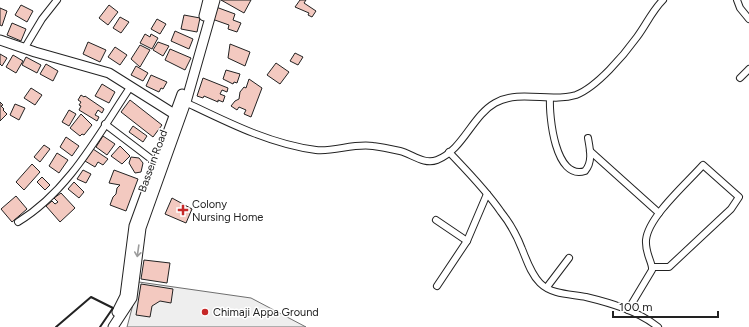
<svg xmlns="http://www.w3.org/2000/svg" width="749" height="327" font-family="Figtree,sans-serif">
	<style>
		.green { fill: #eee; stroke: #6f6f6f }
		.building { fill: #f3c9c0; stroke: #222 }
		.lines { fill: none; stroke-linecap: round; stroke-linejoin: round }
		.street-casing { stroke: #222; stroke-width: 8 }
		.secondary-casing { stroke: #222; stroke-width: 11 }
		.street { stroke: #fff; stroke-width: 6 }
		.secondary { stroke: #fff; stroke-width: 9 }
		.wall { stroke: #222; stroke-width: 2 }
		.oneway { stroke: #9c9c9c }
		.poi-dot { fill: #c62828; stroke: #fff; stroke-width: 1.5 }
		.labels { text-anchor: middle; dominant-baseline: central; stroke-width: 3; stroke-linejoin: round; paint-order: stroke }
		.street-label { font-size: 11px; fill: #222; stroke: #fff }
		.poi-label { font-size: 11px; fill: #222; stroke: #fff; text-anchor: start }
	</style>
	<rect width="100%" height="100%" fill="#fff"/>
	<path class="green" d="M139 282 251 298 306 327H127Z"/>
	<g class="building">
		<path d="M221 0H251L244 13Z"/>
		<path d="M300 0H306L304 3 316 11 312 17 308 15 309 13 295 7Z"/>
		<path d="M21 5 33 11 27 22 15 15Z"/>
		<path d="M109 5 118 12 108 25 99 18Z"/>
		<path d="M216 7 235 14 233 20 241 23 237 32 228 29 229 25 212 19Z"/>
		<path d="M0 8 7 11 2 26 0 25Z"/>
		<path d="M184 15 200 18 197 32 181 29Z"/>
		<path d="M120 17 129 22 121 33 113 28Z"/>
		<path d="M157 19 166 24 160 34 151 29Z"/>
		<path d="M12 23 26 29 21 41 7 35Z"/>
		<path d="M175 31 193 39 189 49 171 41Z"/>
		<path d="M145 34 150 37 151 34 158 38 152 49 140 43Z"/>
		<path d="M88 42 106 50 100 62 83 54Z"/>
		<path d="M158 42 169 46 163 56 153 50Z"/>
		<path d="M230 44 250 52 245 66 228 58Z"/>
		<path d="M140 45 150 50 140 67 131 59Z"/>
		<path d="M115 47 127 55 120 65 108 57Z"/>
		<path d="M170 49 191 58 185 70 165 60Z"/>
		<path d="M295 53 303 57 298 65 290 61Z"/>
		<path d="M0 54 7 58 2 66 0 64Z"/>
		<path d="M13 55 23 61 16 73 6 67Z"/>
		<path d="M26 57 41 65 37 73 22 65Z"/>
		<path d="M276 63 289 72 280 84 267 75Z"/>
		<path d="M46 64 58 71 53 81 40 74Z"/>
		<path d="M136 66 148 73 143 81 131 75Z"/>
		<path d="M226 70 240 74 237 83 234 82 233 84 223 79Z"/>
		<path d="M151 75 167 82 163 89 161 88 159 92 146 86Z"/>
		<path d="M203 78 228 88 227 92 222 90 220 94 225 96 223 102 218 100V102L204 96 203 98 197 96Z"/>
		<path d="M249 79 262 88 251 117 244 114 246 110 239 107 237 110 231 106 235 101 239 99 240 92 244 87 246 88Z"/>
		<path d="M102 84 115 92 109 103 95 96Z"/>
		<path d="M31 88 42 95 35 105 24 98Z"/>
		<path d="M81 95 84 97 85 96 104 109 102 113 98 110 95 115 99 117 97 121 79 110 81 106 79 105 81 102 78 100Z"/>
		<path d="M130 100 162 125 153 137 121 112Z"/>
		<path d="M0 102 3 105 1 106 4 109 3 110 7 114 0 121Z"/>
		<path d="M15 104 25 108 19 120 10 115Z"/>
		<path d="M69 110 76 114 69 126 62 122Z"/>
		<path d="M81 114 92 125 84 135 82 134 80 136 70 128Z"/>
		<path d="M133 126 147 136 143 142 129 132Z"/>
		<path d="M103 136 115 144 107 155 96 147Z"/>
		<path d="M66 137 79 146 72 156 60 147Z"/>
		<path d="M44 145 50 149 40 162 34 157Z"/>
		<path d="M120 146 130 156 122 164 111 156Z"/>
		<path d="M93 149 108 159 103 165 98 162 95 167 85 161Z"/>
		<path d="M57 153 68 160 59 173 49 166Z"/>
		<path d="M131 157 139 158 143 163 141 172 135 173 129 163Z"/>
		<path d="M32 164 40 172 24 190 16 182Z"/>
		<path d="M83 170 91 174 86 183 77 179Z"/>
		<path d="M114 170 138 179 126 211 110 205 113 197 116 194 117 188 120 185 109 183Z"/>
		<path d="M42 177 50 185 45 190 37 182Z"/>
		<path d="M74 182 84 192 79 198 68 189Z"/>
		<path d="M61 193 75 208 60 222 46 206 52 201 55 204 58 202 54 198Z"/>
		<path d="M16 196 27 209 12 222 1 209Z"/>
		<path d="M172 198 192 209 186 223 165 214Z"/>
		<path d="M144 260 170 263 167 283 141 279Z"/>
		<path d="M141 284 173 289 171 303 160 301 152 306 150 317 136 315Z"/>
	</g>
	<g class="lines">
		<defs>
			<g id="street">
				<path d="M737 0 740 8 749 19"/>
				<path d="M24 49 42 19 57 0"/>
				<path d="M740 78 749 69"/>
				<path d="M550 98C549 116 555 181 585 171 593 162 590 149 588 138"/>
				<path d="M183 101C225 121 269 144 316 150 334 152 354 143 373 146 382 147 391 149 400 151 412 154 424 165 437 160 463 150 472 116 495 103 520 89 550 103 576 95 597 87 624 55 637 37 646 25 652 11 663 0"/>
				<path d="M105 124 159 165"/>
				<path d="M590 151 659 213"/>
				<path d="M449 152C467 171 486 190 501 212 509 222 517 236 522 249 527 261 531 274 540 283 552 295 571 294 586 297 611 303 638 311 658 327"/>
				<path d="M436 220 467 241"/>
				<path d="M18 222C69 191 98 135 131 86"/>
				<path d="M437 286 467 241 487 194"/>
				<path d="M547 287 569 258"/>
				<path d="M628 310 652 270C653 263 645 254 646 240 648 217 687 183 703 165L739 197 731 209 669 267H653"/>
			</g>
			<g id="secondary">
				<path d="M204 16 208 0"/>
				<path d="M0 40 35 52 109 73 179 117"/>
				<path d="M117 312 125 296 134 226 182 94"/>
				<path d="M113 327 132 298 141 228 186 102 215 0"/>
			</g>
		</defs>
		<use href="#street" class="street-casing"/>
		<use href="#secondary" class="secondary-casing"/>
		<use href="#street" class="street"/>
		<use href="#secondary" class="secondary"/>
		<path class="wall" d="M56 327 91 297 113 308 100 327"/>
	</g>
	<defs><path id="oneway-shaft" d="M-6 0H5M1.5-3L5.5 0L1.5 3" fill="none" stroke-width="1.6" stroke-linecap="round" stroke-linejoin="round"/></defs>
	<use class="oneway" href="#oneway-shaft" transform="translate(138 251) rotate(98)"/>
	<g class="poi-dot">
		<path d="M181 204h4v4h4v4h-4v4h-4v-4h-4v-4h4z"/>
		<circle cx="205" cy="312" r="4"/>
	</g>
	<g class="labels">
		<g class="street-label">
			<text transform="translate(153 161) rotate(-70)">Bassein Road</text>
		</g>
		<g class="poi-label">
			<text x="192" y="204">Colony<tspan x="192" dy="13">Nursing Home</tspan></text>
			<text x="213" y="312">Chimaji Appa Ground</text>
		</g>
	</g>
	<path d="M613 311v6h105v-6" fill="none" stroke="#222222" stroke-width="2"/>
	<text x="619" y="311" font-size="12" fill="#222222" stroke="#ffffff" stroke-width="3" paint-order="stroke">100 m</text>
</svg>
